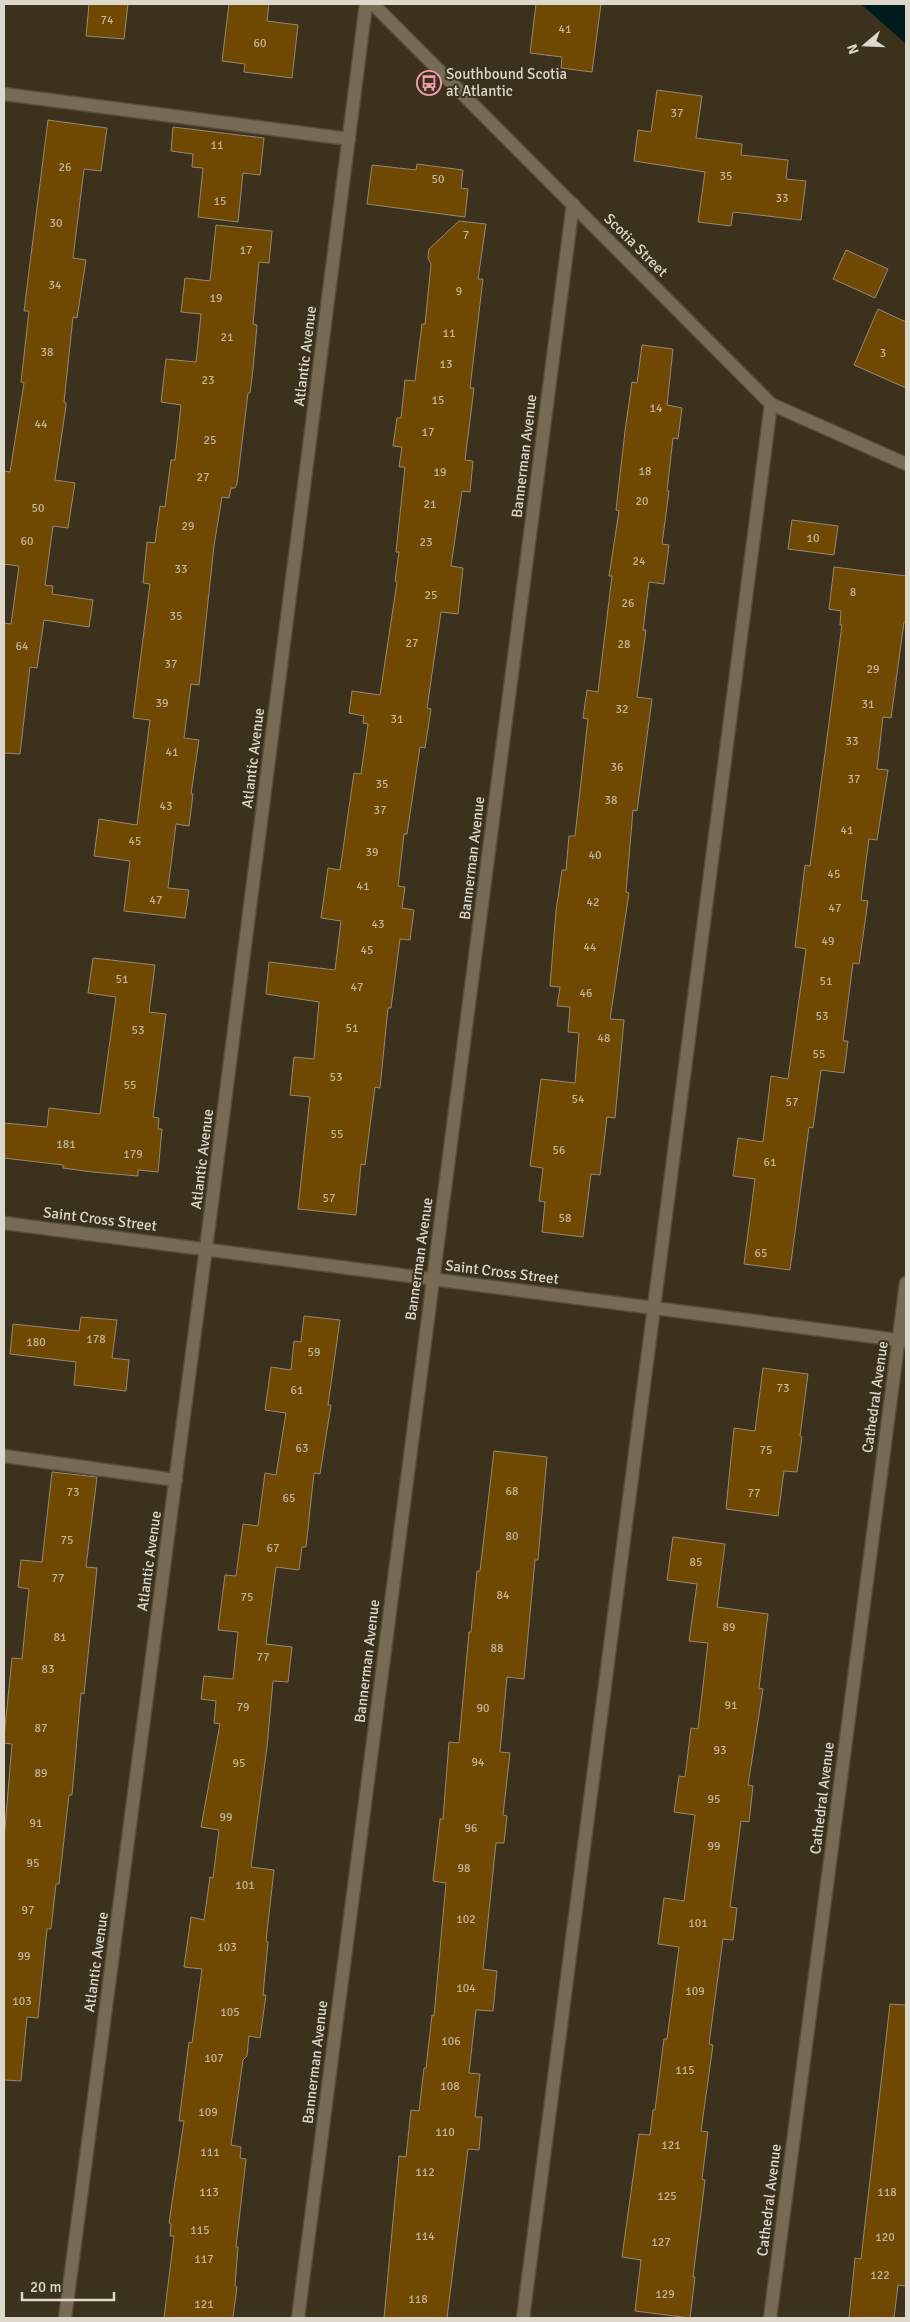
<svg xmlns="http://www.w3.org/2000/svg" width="910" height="2322" font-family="Signika,sans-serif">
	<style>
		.water { fill: #001b1c }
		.building { fill: #6f4902; stroke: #988872 }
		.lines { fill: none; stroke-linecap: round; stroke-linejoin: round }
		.service-casing { stroke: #574e3c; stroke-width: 15 }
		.minor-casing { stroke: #574e3c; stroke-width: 15 }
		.service { stroke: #776b55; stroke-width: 12 }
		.minor { stroke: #776b55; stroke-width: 12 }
		.labels { text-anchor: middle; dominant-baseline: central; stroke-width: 4; stroke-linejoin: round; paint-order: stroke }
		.number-label { font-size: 12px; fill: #c2b499 }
		.poi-label { font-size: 15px; fill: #ded7cb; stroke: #3b311c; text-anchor: start }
		.street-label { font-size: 15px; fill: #ded7cb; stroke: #3b311c }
	</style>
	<rect width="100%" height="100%" fill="#3b311c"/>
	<path class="water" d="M861 4H906V44Z"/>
	<g class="building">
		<path d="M89 4H128L124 39 86 36Z"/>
		<path d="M229 4H269L267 21 298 25 292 78 244 72 245 64 222 61Z"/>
		<path d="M536 4H601L592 72 561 68 562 57 530 53Z"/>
		<path d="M657 90 702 96 696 138 742 144 741 155 788 160 786 179 806 181 801 220 733 212 731 226 698 222 705 172 634 161 638 130 651 132Z"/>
		<path d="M48 120 107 128 101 171 84 169 73 258 86 260 77 318 73 317 64 402 66 403V406L55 480 75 483 68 528 53 526 45 585 53 586 52 594 93 600 89 627 44 620 37 668 30 667 20 754 4 753V623L11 624 19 566 4 564V471L10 472 24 383 21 382 29 311H24Z"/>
		<path d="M173 127 264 138 260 175 243 173 238 222 198 217 203 168 192 167 193 154 171 151Z"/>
		<path d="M417 164 463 170 461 188 468 189 465 217 367 204 372 165 416 170Z"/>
		<path d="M459 221 486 224 478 279H483L470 388H474L465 460 473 461 470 492 462 491 451 566 463 568 458 614 441 612 427 708 431 709 425 748 420 747 407 834H404L398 886 405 887 402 908 414 910 410 940 400 939 391 1008H388L380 1088 375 1087 365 1165 361 1164 356 1215 298 1209 310 1097 290 1095 294 1057 314 1059 319 1002 266 994 269 962 335 970 341 921 321 918 328 868 340 870 354 773 361 774 368 724 363 723 364 716 349 713 352 691 380 695 397 582 395 581 399 552H396L405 467H399L402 447 393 446 397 418H401L405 380 415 381 422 324H425L431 264 428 258 429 249Z"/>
		<path d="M216 225 272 231 269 263 259 262 253 324 257 325 253 369 250 393H248L237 484 235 488H231L229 498 222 497 214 546 199 685 191 684 184 738 199 740 191 794H193L189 826 176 824 168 888 189 890 185 918 124 911 130 861 94 856 99 819 137 825 150 720 133 718 150 584 143 583 147 542 155 543 160 506 165 507 171 460H175L181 405 161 402 166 359 196 362 201 314 181 312 185 278 210 281Z"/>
		<path d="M846 250 888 269 875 298 833 279Z"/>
		<path d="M878 309 906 322V388L854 365Z"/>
		<path d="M642 345 673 349 667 405 682 408 678 439 673 438 667 491H669L662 544 669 545 664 584 649 582 643 630H646L637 697 652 699 637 811 633 810 626 892 629 893 610 1019 624 1020 615 1118 607 1117 600 1175 591 1174 583 1237 542 1232 545 1202 539 1201 543 1168 530 1166 541 1079 575 1083 579 1033 568 1032 570 1007 557 1006 560 987 550 986 556 911 562 870H566L569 836H575L588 719 583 718 587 690 598 692 612 576H609L619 511 616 510 625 431 632 382 637 383Z"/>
		<path d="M792 520 838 526 834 555 788 549Z"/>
		<path d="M834 567 906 576V622H904L891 718 883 717 877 769 888 770 877 840 869 839 861 900 868 901 859 964 853 963 843 1041H848L844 1073 821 1070 813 1128 809 1127 790 1270 744 1264 755 1179 733 1176 738 1138 763 1142 771 1076 788 1079 806 949 795 947 805 865 810 866 842 625H840L841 611 829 609Z"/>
		<path d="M93 958 155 965 149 1012 166 1014 153 1117 159 1118 158 1129H162L158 1172 138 1170V1176L92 1172 63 1168V1165L4 1158V1123L47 1127 49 1108 100 1114 116 997 88 993Z"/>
		<path d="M304 1316 340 1320 328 1405H331L320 1474 314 1473 306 1547H302L299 1570 276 1567 266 1644 292 1647 288 1682 273 1681 267 1747 251 1867 274 1870 266 1941 268 1942 263 1995H266L260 2038 249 2036 247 2056 243 2060 231 2145 241 2147 240 2158 246 2159 236 2247H238L235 2286 237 2287 233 2318H164L174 2236H170L171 2224 169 2223 184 2121H179L189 2042 192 2043 202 1969 184 1967 191 1917 204 1920 210 1877 213 1878 219 1830 201 1827 220 1724 214 1723 216 1701 201 1699 204 1676 233 1679 238 1632 218 1630 225 1575 236 1576 243 1524 258 1526 265 1473 276 1475 286 1413 265 1410 271 1367 291 1370 294 1341 301 1342Z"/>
		<path d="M81 1317 117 1320 112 1358 129 1360 126 1391 74 1385 76 1362 10 1354 13 1324 79 1331Z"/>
		<path d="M763 1368 808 1374 800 1436 802 1437 797 1472 784 1471 778 1516 726 1509 734 1428 755 1431Z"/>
		<path d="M494 1451 547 1457 538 1560H535L524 1679 507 1677 500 1752 510 1753 503 1815 507 1816 504 1843H496L483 1969 497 1971 493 2011 476 2010 469 2073 480 2074 475 2117H482L479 2150 468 2149 447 2318H384L399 2156 406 2157 411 2110 419 2111 424 2068H426L432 2015 434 2016 446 1883 433 1881 440 1819H443L449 1742 459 1743 469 1632H471L477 1571H480Z"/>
		<path d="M52 1472 97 1477 86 1567 97 1568 84 1694 81 1693 72 1795H69L59 1884H56L51 1929H47L38 2018 27 2017 21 2081 4 2080V1840L12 1744 4 1743V1737L12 1658 22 1659 29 1589 18 1587 21 1560 42 1562Z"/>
		<path d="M673 1537 725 1544 717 1607 768 1614 759 1688 763 1689 748 1785 753 1786 749 1822 741 1821 730 1907 737 1908 733 1940 723 1939 709 2044 713 2045 701 2131 708 2132 702 2179 705 2180 693 2277H695L690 2318 635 2311 641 2260 622 2257 639 2134 650 2135 653 2110H655L664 2039H667L679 1947 658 1944 664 1898 684 1901 695 1815 674 1812 679 1776 685 1777 691 1728 698 1729 708 1643 689 1641 697 1584 667 1580Z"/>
		<path d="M890 2004 906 2005V2286L898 2285 894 2318H849L855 2258 861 2259Z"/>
	</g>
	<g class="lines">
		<defs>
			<g id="service">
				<path d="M4 94 349 139"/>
				<path d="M4 1456 176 1480"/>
				<path d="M523 2318 771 404"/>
			</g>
			<g id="minor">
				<path d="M373 4 771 404 906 464"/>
				<path d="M4 1223 906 1341"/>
				<path d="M65 2318 212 1202 366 4"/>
				<path d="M298 2318 573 204"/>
				<path d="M770 2318 906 1283"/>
			</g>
		</defs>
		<use href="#service" class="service-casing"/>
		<use href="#minor" class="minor-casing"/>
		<use href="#service" class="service"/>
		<use href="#minor" class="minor"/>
	</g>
	<defs>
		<symbol id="bus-ring" viewBox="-11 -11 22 22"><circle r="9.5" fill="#3b311c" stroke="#f19ab2" stroke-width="1.5"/><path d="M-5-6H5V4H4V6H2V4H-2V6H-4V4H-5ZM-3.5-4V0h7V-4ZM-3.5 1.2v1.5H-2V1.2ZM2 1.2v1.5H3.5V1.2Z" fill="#f19ab2"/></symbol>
	</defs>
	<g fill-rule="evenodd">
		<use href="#bus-ring" x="415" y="69" width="28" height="28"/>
	</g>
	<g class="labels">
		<g class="number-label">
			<text x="107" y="20">74</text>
			<text x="565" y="29">41</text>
			<text x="260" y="43">60</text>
			<text x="677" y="113">37</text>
			<text x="217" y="145">11</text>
			<text x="65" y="167">26</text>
			<text x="726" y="176">35</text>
			<text x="438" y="179">50</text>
			<text x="782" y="198">33</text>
			<text x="220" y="201">15</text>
			<text x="56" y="223">30</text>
			<text x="466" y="235">7</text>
			<text x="246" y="250">17</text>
			<text x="55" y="285">34</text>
			<text x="459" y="291">9</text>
			<text x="216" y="298">19</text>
			<text x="449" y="333">11</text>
			<text x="227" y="337">21</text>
			<text x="47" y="352">38</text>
			<text x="883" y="353">3</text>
			<text x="446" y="364">13</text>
			<text x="208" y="380">23</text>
			<text x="438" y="400">15</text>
			<text x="656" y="408">14</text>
			<text x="41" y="424">44</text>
			<text x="428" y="432">17</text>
			<text x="210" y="440">25</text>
			<text x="645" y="471">18</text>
			<text x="440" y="472">19</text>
			<text x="203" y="477">27</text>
			<text x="642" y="501">20</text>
			<text x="430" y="504">21</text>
			<text x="38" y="508">50</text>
			<text x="188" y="526">29</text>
			<text x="813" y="538">10</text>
			<text x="27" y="541">60</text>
			<text x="426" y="542">23</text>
			<text x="639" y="561">24</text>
			<text x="181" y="569">33</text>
			<text x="853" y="592">8</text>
			<text x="431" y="595">25</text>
			<text x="628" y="603">26</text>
			<text x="176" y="616">35</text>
			<text x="412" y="643">27</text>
			<text x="624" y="644">28</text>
			<text x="22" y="646">64</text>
			<text x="171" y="664">37</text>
			<text x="873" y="669">29</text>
			<text x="162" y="703">39</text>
			<text x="868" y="704">31</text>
			<text x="622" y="709">32</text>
			<text x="397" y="719">31</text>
			<text x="852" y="741">33</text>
			<text x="172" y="752">41</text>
			<text x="617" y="767">36</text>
			<text x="854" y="779">37</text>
			<text x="382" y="784">35</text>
			<text x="611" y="800">38</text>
			<text x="166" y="806">43</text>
			<text x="380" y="810">37</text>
			<text x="847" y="830">41</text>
			<text x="135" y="841">45</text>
			<text x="372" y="852">39</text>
			<text x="595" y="855">40</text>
			<text x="834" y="874">45</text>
			<text x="363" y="886">41</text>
			<text x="156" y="900">47</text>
			<text x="593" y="902">42</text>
			<text x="835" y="908">47</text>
			<text x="378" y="924">43</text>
			<text x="828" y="941">49</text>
			<text x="590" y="947">44</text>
			<text x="367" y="950">45</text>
			<text x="122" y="979">51</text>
			<text x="826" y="981">51</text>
			<text x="357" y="987">47</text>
			<text x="586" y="993">46</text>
			<text x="822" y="1016">53</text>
			<text x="352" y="1028">51</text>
			<text x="138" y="1030">53</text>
			<text x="604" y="1038">48</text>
			<text x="819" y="1054">55</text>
			<text x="336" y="1077">53</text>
			<text x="130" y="1085">55</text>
			<text x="578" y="1099">54</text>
			<text x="792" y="1102">57</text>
			<text x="337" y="1134">55</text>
			<text x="66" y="1144">181</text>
			<text x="559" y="1150">56</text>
			<text x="133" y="1154">179</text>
			<text x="770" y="1162">61</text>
			<text x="329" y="1198">57</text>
			<text x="565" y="1218">58</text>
			<text x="761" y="1253">65</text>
			<text x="96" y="1339">178</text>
			<text x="36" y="1342">180</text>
			<text x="314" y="1352">59</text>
			<text x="783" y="1388">73</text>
			<text x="297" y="1390">61</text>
			<text x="302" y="1448">63</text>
			<text x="766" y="1450">75</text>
			<text x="512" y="1491">68</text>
			<text x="73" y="1492">73</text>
			<text x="754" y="1493">77</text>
			<text x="289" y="1498">65</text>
			<text x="512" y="1536">80</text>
			<text x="67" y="1540">75</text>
			<text x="273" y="1548">67</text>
			<text x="696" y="1562">85</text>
			<text x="58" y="1578">77</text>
			<text x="503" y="1595">84</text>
			<text x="247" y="1597">75</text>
			<text x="729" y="1627">89</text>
			<text x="60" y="1637">81</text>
			<text x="497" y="1648">88</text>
			<text x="263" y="1657">77</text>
			<text x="48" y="1669">83</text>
			<text x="731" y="1705">91</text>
			<text x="243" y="1707">79</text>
			<text x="483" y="1708">90</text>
			<text x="41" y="1728">87</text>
			<text x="720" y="1750">93</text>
			<text x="478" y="1762">94</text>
			<text x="239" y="1763">95</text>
			<text x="41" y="1773">89</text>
			<text x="714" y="1799">95</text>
			<text x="226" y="1817">99</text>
			<text x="36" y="1823">91</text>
			<text x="471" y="1828">96</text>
			<text x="714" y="1846">99</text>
			<text x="33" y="1863">95</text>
			<text x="464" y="1868">98</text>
			<text x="245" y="1885">101</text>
			<text x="28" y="1910">97</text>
			<text x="466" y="1919">102</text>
			<text x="698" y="1923">101</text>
			<text x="227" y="1947">103</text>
			<text x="24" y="1956">99</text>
			<text x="466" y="1988">104</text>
			<text x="695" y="1991">109</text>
			<text x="22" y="2001">103</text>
			<text x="230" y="2012">105</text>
			<text x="451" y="2041">106</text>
			<text x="214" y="2058">107</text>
			<text x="685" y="2070">115</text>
			<text x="450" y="2086">108</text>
			<text x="208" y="2112">109</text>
			<text x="445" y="2132">110</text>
			<text x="671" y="2145">121</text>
			<text x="210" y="2152">111</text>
			<text x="425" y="2172">112</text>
			<text x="209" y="2192">113</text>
			<text x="887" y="2192">118</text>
			<text x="667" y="2196">125</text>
			<text x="200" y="2230">115</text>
			<text x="425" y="2236">114</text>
			<text x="885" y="2237">120</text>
			<text x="661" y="2242">127</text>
			<text x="204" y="2259">117</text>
			<text x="880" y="2275">122</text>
			<text x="665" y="2294">129</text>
			<text x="418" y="2299">118</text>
			<text x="204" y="2304">121</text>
		</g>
		<g class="poi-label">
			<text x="446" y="74">Southbound Scotia<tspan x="446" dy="17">at Atlantic</tspan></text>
		</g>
		<g class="street-label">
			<text transform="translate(636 245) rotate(45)">Scotia Street</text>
			<text transform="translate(305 356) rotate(-83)">Atlantic Avenue</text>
			<text transform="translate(524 456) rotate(-83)">Bannerman Avenue</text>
			<text transform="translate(253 758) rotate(-83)">Atlantic Avenue</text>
			<text transform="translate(472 858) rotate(-83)">Bannerman Avenue</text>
			<text transform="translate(202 1159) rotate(-83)">Atlantic Avenue</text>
			<text transform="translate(100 1219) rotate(7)">Saint Cross Street</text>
			<text transform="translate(419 1259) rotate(-82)">Bannerman Avenue</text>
			<text transform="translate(502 1272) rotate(7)">Saint Cross Street</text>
			<text transform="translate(875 1397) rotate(-82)">Cathedral Avenue</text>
			<text transform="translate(149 1561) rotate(-82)">Atlantic Avenue</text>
			<text transform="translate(367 1661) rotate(-83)">Bannerman Avenue</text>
			<text transform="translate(822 1798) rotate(-83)">Cathedral Avenue</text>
			<text transform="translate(96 1962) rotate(-82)">Atlantic Avenue</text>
			<text transform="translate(315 2062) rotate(-83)">Bannerman Avenue</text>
			<text transform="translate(769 2200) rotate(-83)">Cathedral Avenue</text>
		</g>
	</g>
	<rect width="910" height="2322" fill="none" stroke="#ded7cb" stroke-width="10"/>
	<g transform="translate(865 45) rotate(251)" stroke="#3b311c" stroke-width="4" paint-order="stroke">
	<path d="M0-4L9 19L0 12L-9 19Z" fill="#ded7cb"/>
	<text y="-8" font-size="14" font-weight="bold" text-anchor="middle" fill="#ded7cb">N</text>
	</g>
	<path d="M22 2292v8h92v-8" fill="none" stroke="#ded7cb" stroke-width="2.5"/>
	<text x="30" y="2292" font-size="15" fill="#ded7cb" stroke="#3b311c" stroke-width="4" paint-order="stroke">20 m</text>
</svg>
